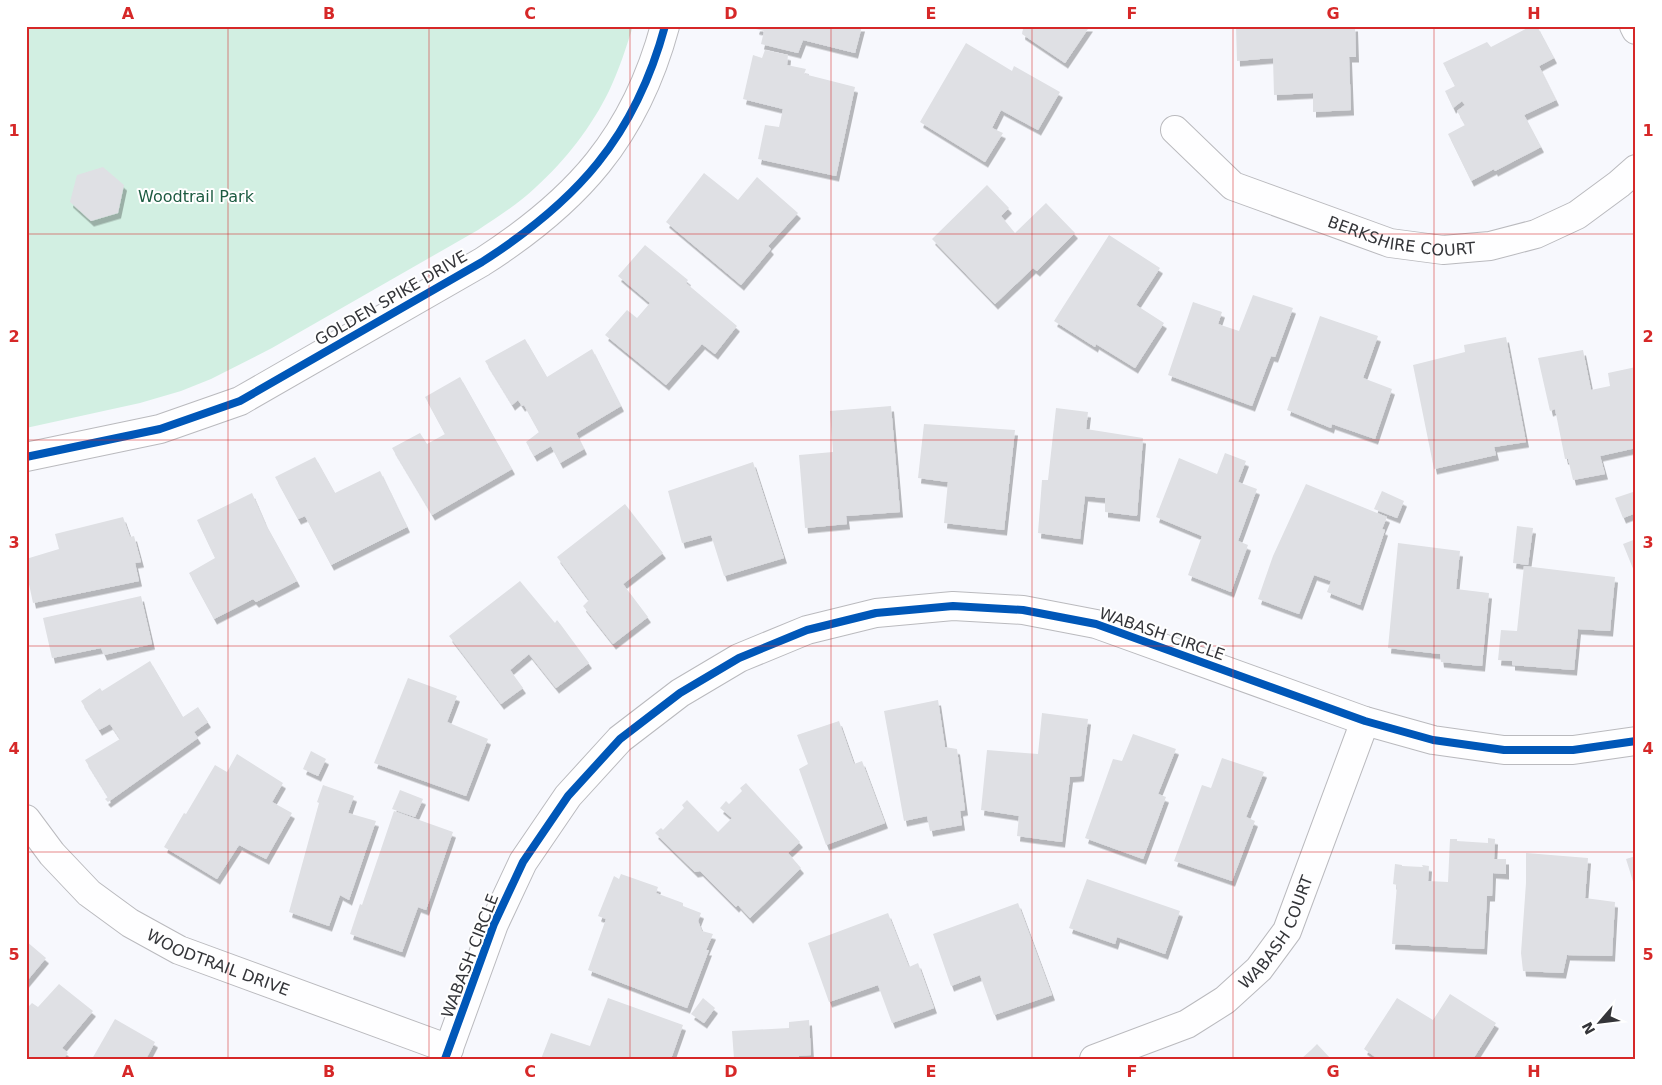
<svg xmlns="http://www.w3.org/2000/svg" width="1662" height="1085" font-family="'DejaVu Sans',sans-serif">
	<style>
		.green { fill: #d2efe2 }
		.building { fill: #dfe0e4; filter: url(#shadow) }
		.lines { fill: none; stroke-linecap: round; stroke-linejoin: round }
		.street-casing { stroke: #bababe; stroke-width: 30 }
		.street { stroke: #fefeff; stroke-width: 28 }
		.cycleway-casing { stroke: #fff; stroke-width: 11 }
		.cycleway { stroke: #0057b8; stroke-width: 8 }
		.grid { fill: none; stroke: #d62828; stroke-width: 1; stroke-opacity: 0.55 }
		.labels { text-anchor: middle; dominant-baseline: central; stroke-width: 4; stroke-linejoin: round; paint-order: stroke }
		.park-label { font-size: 16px; fill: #1c5b41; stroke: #fff }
		.street-label { font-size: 16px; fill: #343539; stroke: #fff }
		.neatline { fill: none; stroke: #d62828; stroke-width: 2 }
		.grid-label { font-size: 16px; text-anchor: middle; font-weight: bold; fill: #d62828 }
	</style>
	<defs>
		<filter id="shadow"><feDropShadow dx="3" dy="5.5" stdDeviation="0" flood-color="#0004"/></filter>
	</defs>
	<rect width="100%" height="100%" fill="#f7f8fd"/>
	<path class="green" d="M26 26H633C626 48 619 70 609 91 592 126 565 161 536 187 518 204 498 217 478 230L272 348 211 379 181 391 140 403 26 428Z"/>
	<g class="building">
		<path d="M757 26H862L855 53 803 40 798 53 761 44 764 31 756 29Z"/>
		<path d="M1019 26H1090L1065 63 1022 34 1023 29Z"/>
		<path d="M1236 26H1355L1356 57H1349L1351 110 1313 112V93L1274 95 1273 58 1237 61Z"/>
		<path d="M1531 26H1537L1554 58 1539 66 1556 100 1524 115 1541 147 1495 171 1494 169 1471 181 1448 134 1465 125 1457 111 1465 105 1462 101 1453 108 1445 91 1455 86 1443 63 1487 42 1491 47Z"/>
		<path d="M966 43 1012 71 1014 66 1060 92 1038 130 1001 110 992 128 1003 133 985 162 920 122Z"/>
		<path d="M765 50 788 55 787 65 806 69 804 74 855 87 836 176 758 159 765 125 779 127 783 109 743 99 753 55 762 58Z"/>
		<path d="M103 167 124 185 118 213 91 221 70 202 77 175Z"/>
		<path d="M704 173 738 200 757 177 798 213 768 246 771 249 741 285 666 222Z"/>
		<path d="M987 185 1009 208 1001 216 1015 233 1046 203 1075 233 1037 271 1033 268 995 304 932 239Z"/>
		<path d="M1109 235 1160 268 1136 305 1164 323 1135 368 1096 344 1095 347 1054 321Z"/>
		<path d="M645 245 688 280 686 283 737 326 715 354 702 344 666 385 605 335 627 310 637 318 650 303 618 276Z"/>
		<path d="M1253 295 1293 308 1275 357 1271 356 1252 406 1168 375 1193 302 1222 312 1218 324 1239 331Z"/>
		<path d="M1320 316 1378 336 1363 378 1392 389 1375 439 1332 424 1331 428 1287 410Z"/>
		<path d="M1506 337 1526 442 1494 447 1496 455 1434 469 1413 365 1465 352 1464 345Z"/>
		<path d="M525 339 547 377 592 349 621 406 576 433 584 449 560 463 551 446 534 456 526 442 539 432 524 405 522 406 518 400 512 405 485 361Z"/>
		<path d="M1583 350 1591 390 1610 386 1608 373 1636 367V448L1600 456 1605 474 1573 480 1568 459H1565L1555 409 1550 411 1538 358Z"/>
		<path d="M460 377 512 469 432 515 392 448 420 433 427 444 445 434 425 397Z"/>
		<path d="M891 406 900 512 846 516 847 524 805 528 799 455 833 452 830 411Z"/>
		<path d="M1056 408 1088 412 1086 429 1143 438 1137 516 1105 512V498L1085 496 1080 539 1038 533 1042 480H1048Z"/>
		<path d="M924 424 1015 430 1004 530 944 523 948 482 918 478Z"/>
		<path d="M1225 453 1246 461 1238 482 1257 489 1238 541 1248 545 1231 592 1188 575 1202 536 1156 517 1179 458 1217 474Z"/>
		<path d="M315 457 335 493 380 471 407 527 331 565 305 516 298 519 275 477Z"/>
		<path d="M753 462 784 558 724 576 711 535 682 543 668 491Z"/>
		<path d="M1306 484 1387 517 1382 529 1385 530 1360 605 1327 592 1331 581 1314 575 1299 614 1258 599 1273 556Z"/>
		<path d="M1382 491 1404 501 1397 518 1374 509Z"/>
		<path d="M1636 491V513L1623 518 1615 498Z"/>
		<path d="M252 493 265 523 297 581 256 602 253 599 214 619 189 573 215 558 197 520Z"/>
		<path d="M625 504 663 553 623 584 648 617 613 644 583 606 589 600 557 557Z"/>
		<path d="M123 517 130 537 134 536 141 562 135 563 139 581 33 603 26 570V559L59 549 55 534Z"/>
		<path d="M1517 526 1533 528 1528 565 1513 563Z"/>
		<path d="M1636 539V576L1623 544Z"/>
		<path d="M1398 543 1460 551 1456 589 1489 593 1482 666 1441 662 1440 654 1388 648Z"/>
		<path d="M1524 566 1615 577 1610 631 1578 629 1574 670 1512 665V661L1498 660 1501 630 1517 631Z"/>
		<path d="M520 581 555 623 557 620 561 625 589 663 556 688 529 654 510 670 523 688 501 704 449 636Z"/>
		<path d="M141 596 152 644 104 655 101 648 52 658 43 618Z"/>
		<path d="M150 661 183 717 198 707 208 722 194 732 198 738 108 802 105 799 108 797 85 760 120 739 110 724 99 730 81 701 100 688 102 691Z"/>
		<path d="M408 678 457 696 447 722 488 739 466 796 374 763Z"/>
		<path d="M938 700 945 747 957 749 965 810 960 811 962 825 930 831 927 816 904 821 884 711Z"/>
		<path d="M1042 713 1088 719 1081 776 1070 777 1062 842 1017 836 1019 816 981 810 987 750 1038 754Z"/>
		<path d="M839 721 854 764 862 761 885 823 826 845 799 769 808 764 797 735Z"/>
		<path d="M1133 734 1176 749 1158 794 1166 797 1143 859 1085 838 1113 759 1122 761Z"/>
		<path d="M311 751 326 759 318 776 303 769Z"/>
		<path d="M237 754 283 783 272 802 292 813 266 859 239 845 217 879 164 847 184 813 186 814 215 765 227 772Z"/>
		<path d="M1222 758 1264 772 1246 817 1255 821 1232 881 1174 861 1202 785 1211 788Z"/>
		<path d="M746 783 800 842 788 853 801 868 750 918 738 905 736 907 700 871 695 872 655 833 661 828 663 830 684 808 682 805 687 800 718 832 732 818 720 808 726 801 729 804 742 791 740 788Z"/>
		<path d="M323 785 354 796 348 813 376 821 349 900 340 895 329 926 289 912 319 803 317 802Z"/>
		<path d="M400 790 423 799 415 817 392 809Z"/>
		<path d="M394 811 453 832 426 910 418 907 402 952 350 934 360 904 362 905Z"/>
		<path d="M1488 838 1495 839 1494 859H1506V874L1493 873 1492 896H1487L1484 949 1392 944 1397 885 1393 884 1395 864 1402 865V866L1423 867 1422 865 1429 866 1428 881 1448 882 1450 839H1457V841L1488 843Z"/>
		<path d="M1526 853 1588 858 1585 898 1615 902 1612 956 1567 955 1563 973 1523 971 1521 953 1526 883Z"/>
		<path d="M1636 856V888H1635L1626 859Z"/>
		<path d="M621 874 658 887 656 893 683 903V906L701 913 698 921 702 931 713 934 706 950H709L687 1008 588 970 606 919 598 916 614 876 619 879Z"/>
		<path d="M1087 879 1180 911 1165 954 1117 937 1115 944 1069 928Z"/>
		<path d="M1018 903 1052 995 994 1015 980 975 951 986 933 934Z"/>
		<path d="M888 913 909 967 918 963 934 1008 892 1023 878 985 829 1002 808 943Z"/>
		<path d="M26 941 46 958 26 982Z"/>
		<path d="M59 984 93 1011 62 1048 68 1053 63 1059H26V1009L32 1003 38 1007Z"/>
		<path d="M1450 994 1496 1023 1473 1059H1378L1364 1049 1397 998 1433 1020Z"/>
		<path d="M608 998 683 1025 671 1059H541L551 1033 590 1046Z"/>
		<path d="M703 998 715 1008 704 1023 691 1014Z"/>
		<path d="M115 1019 155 1042 146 1059H92Z"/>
		<path d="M809 1020 811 1055 799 1056V1059H734L732 1031 789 1028V1022Z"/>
		<path d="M1317 1044 1331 1059H1301L1311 1050Z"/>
	</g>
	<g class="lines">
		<defs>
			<g id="street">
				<path d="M1634 26 1636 30"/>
				<path id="s1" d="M1175 130 1233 186 1390 243 1443 250 1490 246 1536 234 1577 215 1619 184 1636 169"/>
				<path d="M26 457 160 429 240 401 482 262C577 201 635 137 665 26"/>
				<path id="s2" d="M26 819 52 854 89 893 130 923 179 950 449 1049"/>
				<path d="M445 1059 494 924 523 862 568 796 620 739 680 693 739 658 807 630 876 613 953 606 1023 610 1096 624 1365 721 1433 740 1504 750H1573L1636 741"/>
				<path id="s3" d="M1094 1059 1187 1024 1225 1000 1259 969 1287 931 1365 721"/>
			</g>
		</defs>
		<use href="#street" class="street-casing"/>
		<use href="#street" class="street"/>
		<defs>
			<g id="cycleway">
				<path d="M26 457 160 429 240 401 482 262C577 201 635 137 665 26"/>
				<path d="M445 1059 494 924 523 862 568 796 620 739 680 693 739 658 807 630 876 613 953 606 1023 610 1096 624 1365 721 1433 740 1504 750H1573L1636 741"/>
			</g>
		</defs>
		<use href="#cycleway" class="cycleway-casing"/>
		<use href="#cycleway" class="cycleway"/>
	</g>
	<path class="grid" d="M228 26V1059M429 26V1059M630 26V1059M831 26V1059M1032 26V1059M1233 26V1059M1434 26V1059M26 234H1636M26 440H1636M26 646H1636M26 852H1636"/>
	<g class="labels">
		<g class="park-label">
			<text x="196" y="196">Woodtrail Park</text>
		</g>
		<g class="street-label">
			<text stroke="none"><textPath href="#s1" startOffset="258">BERKSHIRE COURT</textPath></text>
			<text transform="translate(391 298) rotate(-30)">GOLDEN SPIKE DRIVE</text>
			<text transform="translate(1162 634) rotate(19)">WABASH CIRCLE</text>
			<text stroke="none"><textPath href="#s3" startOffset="231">WABASH COURT</textPath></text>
			<text transform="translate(470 956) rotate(-69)">WABASH CIRCLE</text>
			<text stroke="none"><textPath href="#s2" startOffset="245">WOODTRAIL DRIVE</textPath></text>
		</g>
	</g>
	<rect width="1662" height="1085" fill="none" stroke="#ffffff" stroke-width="55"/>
	<g transform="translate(1600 1022) rotate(242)" stroke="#ffffff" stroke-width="4" paint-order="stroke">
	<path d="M0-4L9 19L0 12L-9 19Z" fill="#343539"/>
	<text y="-8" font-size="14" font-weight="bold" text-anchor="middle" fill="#343539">N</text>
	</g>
	<rect x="28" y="28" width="1606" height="1030" class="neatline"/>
	<g class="grid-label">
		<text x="128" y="19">A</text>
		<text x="329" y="19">B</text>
		<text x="530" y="19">C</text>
		<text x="731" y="19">D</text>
		<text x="931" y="19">E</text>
		<text x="1132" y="19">F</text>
		<text x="1333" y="19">G</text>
		<text x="1534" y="19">H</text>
		<text x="14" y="136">1</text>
		<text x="1648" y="136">1</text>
		<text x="14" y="342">2</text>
		<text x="1648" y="342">2</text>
		<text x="14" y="548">3</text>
		<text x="1648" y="548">3</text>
		<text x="14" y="754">4</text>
		<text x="1648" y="754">4</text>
		<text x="14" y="960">5</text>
		<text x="1648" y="960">5</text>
		<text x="128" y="1077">A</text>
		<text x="329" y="1077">B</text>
		<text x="530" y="1077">C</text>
		<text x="731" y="1077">D</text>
		<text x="931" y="1077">E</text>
		<text x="1132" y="1077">F</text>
		<text x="1333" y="1077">G</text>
		<text x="1534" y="1077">H</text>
	</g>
</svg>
